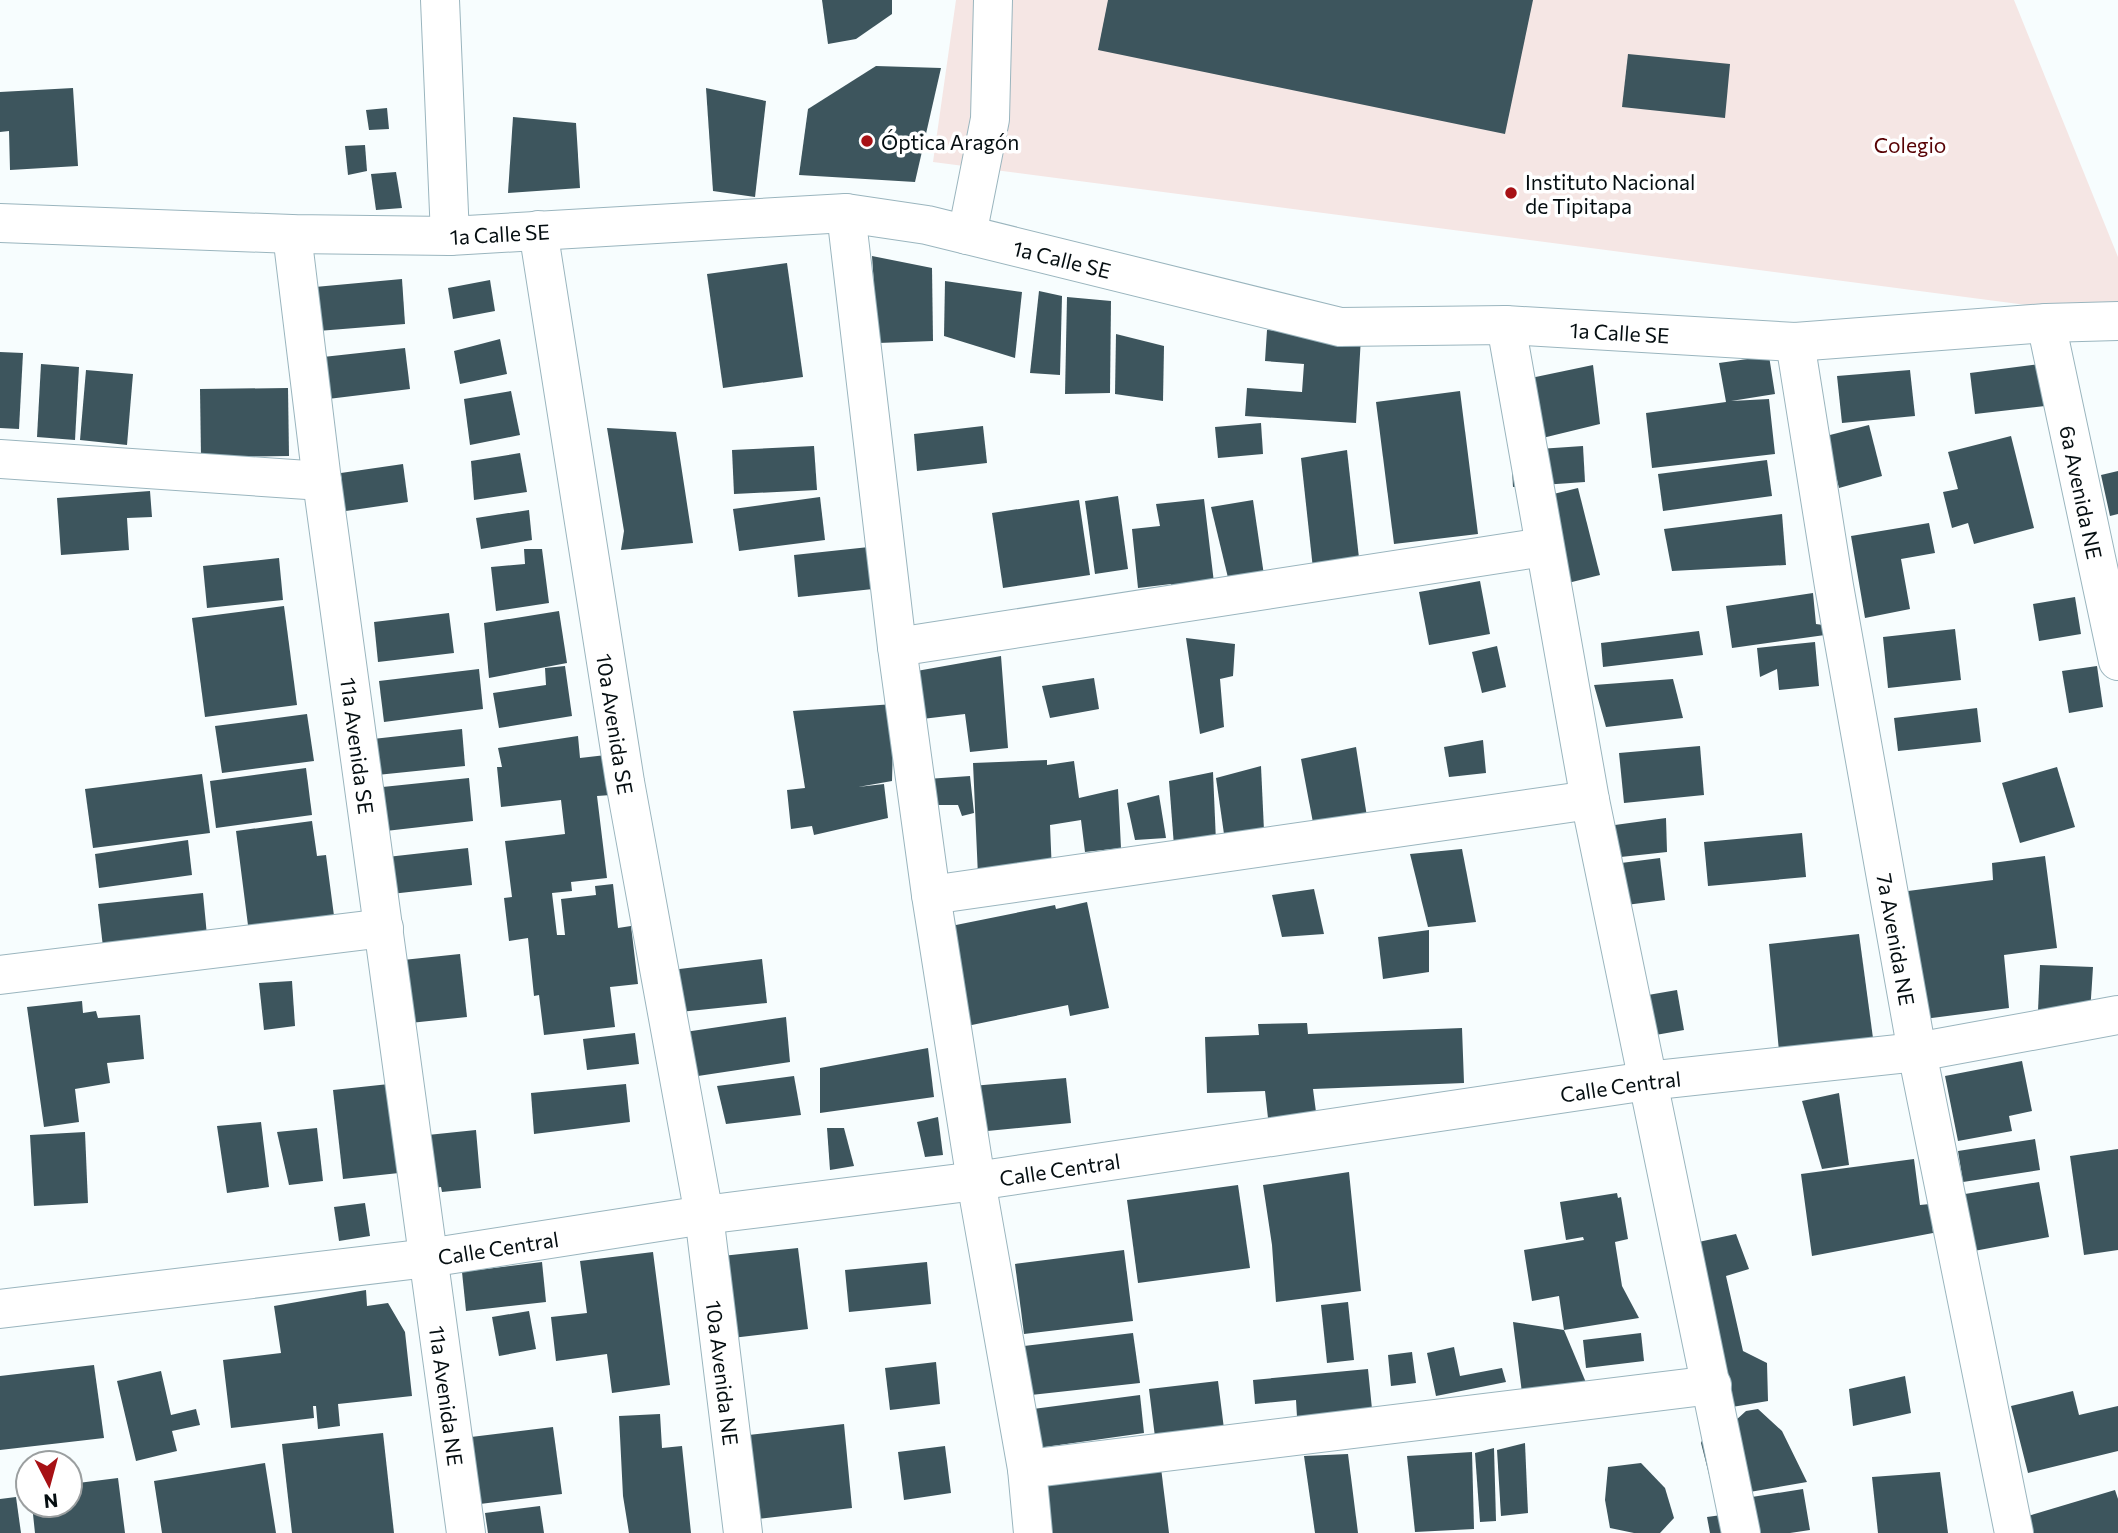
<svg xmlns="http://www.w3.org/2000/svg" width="2118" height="1533" font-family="Commissioner,sans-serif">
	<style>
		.green { fill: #f5e6e4 }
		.building { fill: #3d555d }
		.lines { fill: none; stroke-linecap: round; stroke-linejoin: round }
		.street-casing { stroke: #9ab5be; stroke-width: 40 }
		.street { stroke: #fff; stroke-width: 38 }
		.poi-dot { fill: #a71115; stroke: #fff; stroke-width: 2.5 }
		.labels { text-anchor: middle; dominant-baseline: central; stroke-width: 7; stroke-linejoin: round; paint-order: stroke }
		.poi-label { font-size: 21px; fill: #050e11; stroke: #fff; text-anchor: start }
		.park-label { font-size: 21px; fill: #580305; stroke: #fff }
		.street-label { font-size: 21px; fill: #050e11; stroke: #fff }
	</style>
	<rect width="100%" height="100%" fill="#f7fdfe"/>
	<path class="green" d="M956 0H2014L2118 257V317L933 162Z"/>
	<g class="building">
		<path d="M822 0H892V14L856 39 828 44Z"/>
		<path d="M1108 0H1533L1505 134 1098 50Z"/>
		<path d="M1628 54 1730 64 1725 118 1622 107Z"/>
		<path d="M876 66 941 68 915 182 799 175 808 109Z"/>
		<path d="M73 88 78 166 10 170 9 131 0 132V92Z"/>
		<path d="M706 88 766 101 755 197 713 191Z"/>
		<path d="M387 108 389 129 369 130 366 110Z"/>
		<path d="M513 117 576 123 580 188 508 193Z"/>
		<path d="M365 145 367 171 348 175 345 146Z"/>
		<path d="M396 172 402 208 376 210 371 174Z"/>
		<path d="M872 256 932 268 933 341 878 343Z"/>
		<path d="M787 263 803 377 723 388 707 274Z"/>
		<path d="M402 279 405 324 318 331 315 287Z"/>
		<path d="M490 280 495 311 453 319 448 288Z"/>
		<path d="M945 281 1022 292 1015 358 944 336Z"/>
		<path d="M1039 291 1062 296 1060 375 1030 373Z"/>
		<path d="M1067 297 1111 301 1110 393 1065 394Z"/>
		<path d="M1267 330 1361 337 1356 423 1245 416 1247 388 1302 392 1304 364 1265 361Z"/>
		<path d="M1116 334 1164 346 1163 401 1115 394Z"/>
		<path d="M500 339 507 374 460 384 454 351Z"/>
		<path d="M405 348 410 389 328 399 323 357Z"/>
		<path d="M0 352 23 353 19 429 0 428Z"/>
		<path d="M1769 356 1775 394 1731 401 1769 399 1775 454 1652 468 1646 413 1726 402 1719 363Z"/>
		<path d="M41 364 79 367 75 440 37 437Z"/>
		<path d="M2040 364 2045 406 1975 414 1970 373Z"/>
		<path d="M1593 365 1600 424 1526 442V379Z"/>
		<path d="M86 370 133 374 127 445 80 440Z"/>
		<path d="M1910 370 1915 416 1842 423 1837 376Z"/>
		<path d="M288 388 289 456 201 457 200 389Z"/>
		<path d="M511 391 520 435 470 445 464 399Z"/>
		<path d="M1460 391 1478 534 1394 544 1376 402Z"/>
		<path d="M1261 423 1263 454 1218 458 1215 427Z"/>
		<path d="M1869 425 1882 476 1839 488 1826 436Z"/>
		<path d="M983 426 987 463 917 471 914 434Z"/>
		<path d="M607 428 676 432 693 543 621 550 624 531Z"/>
		<path d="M2011 436 2034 528 1974 544 1968 523 1952 528 1943 492 1958 489 1948 452Z"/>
		<path d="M814 446 817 490 734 494 732 450Z"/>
		<path d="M1583 446 1585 482 1513 487 1511 451Z"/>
		<path d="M1347 450 1360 567 1314 578 1301 458Z"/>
		<path d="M520 453 527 492 474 500 471 461Z"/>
		<path d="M1767 460 1772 496 1663 511 1658 474Z"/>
		<path d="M403 464 408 502 339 512 334 474Z"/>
		<path d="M2118 471V514L2110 516 2101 475Z"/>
		<path d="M1578 488 1600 575 1556 586 1533 499Z"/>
		<path d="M150 491 152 517 127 518 129 550 61 555 57 498Z"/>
		<path d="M1118 496 1128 569 1095 574 1085 501Z"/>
		<path d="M820 497 825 540 739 551 733 509Z"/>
		<path d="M1204 499 1215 591 1173 598 1171 584 1138 588 1132 529 1160 526 1156 504Z"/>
		<path d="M1079 500 1090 575 1003 588 992 513Z"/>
		<path d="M1253 500 1265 582 1230 586 1211 507Z"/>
		<path d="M529 510 532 540 481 549 476 518Z"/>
		<path d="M1782 514 1786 565 1672 571 1664 529Z"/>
		<path d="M1929 523 1935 553 1901 559 1910 609 1865 618 1851 536Z"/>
		<path d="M869 547 873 589 798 597 794 555Z"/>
		<path d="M524 549H542L549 603 496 611 491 567 525 564Z"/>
		<path d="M279 558 283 600 207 608 203 566Z"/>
		<path d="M1480 581 1490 634 1429 645 1419 592Z"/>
		<path d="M1813 593 1816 624 1823 625 1825 635 1732 648 1726 606Z"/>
		<path d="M2075 597 2081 634 2039 641 2033 604Z"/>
		<path d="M284 606 297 705 205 717 192 618Z"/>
		<path d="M559 611 567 663 489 678 484 623Z"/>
		<path d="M449 613 454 653 378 662 374 622Z"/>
		<path d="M1955 629 1961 680 1888 688 1883 637Z"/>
		<path d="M1699 631 1703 655 1603 667 1601 643Z"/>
		<path d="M1186 638 1235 644 1233 676 1220 679 1224 727 1200 734Z"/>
		<path d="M1815 642 1819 686 1779 690 1777 669 1760 677 1757 648Z"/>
		<path d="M1497 646 1506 687 1482 693 1472 652Z"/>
		<path d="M1001 656 1008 748 970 752 965 714 922 719 911 672Z"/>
		<path d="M565 666 572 716 499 728 493 693 546 685 545 668Z"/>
		<path d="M2097 666 2103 707 2069 713 2062 671Z"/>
		<path d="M479 669 483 709 384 722 379 681Z"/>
		<path d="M1094 678 1099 709 1050 718 1042 686Z"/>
		<path d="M1673 679 1683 718 1606 727 1594 685Z"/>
		<path d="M894 704 892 781 858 787 884 784 888 818 814 835 812 826 791 829 787 790 805 788 793 711Z"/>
		<path d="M1977 708 1981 742 1898 751 1894 718Z"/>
		<path d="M307 714 314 761 222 773 215 726Z"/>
		<path d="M462 729 465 766 377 775 373 739Z"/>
		<path d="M578 736 580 758 606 755 611 795 597 796 607 878 571 882 572 891 552 893 557 935H565L561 899 596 895 595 886 613 884 618 928 631 926 638 984 610 987 615 1027 544 1035 539 995 534 996 528 938 509 941 504 898 512 897 505 841 565 834 561 800 501 807 497 767H502L498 748Z"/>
		<path d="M1483 740 1486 773 1449 777 1444 747Z"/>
		<path d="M1700 746 1704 795 1624 803 1619 753Z"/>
		<path d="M1356 747 1370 836 1317 844 1301 759Z"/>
		<path d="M1047 760V765L1074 761 1079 798 1118 789 1121 848 1085 852 1081 820 1050 825 1052 873 978 876 973 763Z"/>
		<path d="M1261 766 1264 831 1224 834 1216 778Z"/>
		<path d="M2057 767 2075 827 2020 843 2002 783Z"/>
		<path d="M306 768 312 815 216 828 210 781Z"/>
		<path d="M1213 772 1216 842 1174 846 1169 781Z"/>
		<path d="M202 774 210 833 93 848 85 789Z"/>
		<path d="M970 776 974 813 962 816 958 805H934L927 779Z"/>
		<path d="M469 778 473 821 377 832 373 788Z"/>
		<path d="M1159 795 1166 838 1135 840 1127 803Z"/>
		<path d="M1666 818 1667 852 1602 859 1593 828Z"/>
		<path d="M312 821 317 856 326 855 336 931 250 941 236 831Z"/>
		<path d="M1802 833 1806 877 1708 886 1704 842Z"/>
		<path d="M188 840 192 875 99 888 95 854Z"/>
		<path d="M468 848 472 885 391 894 387 857Z"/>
		<path d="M1462 849 1476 922 1428 927 1410 854Z"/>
		<path d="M2045 856 2057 948 2004 955 2009 1008 1924 1019 1908 891 1993 880 1992 863Z"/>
		<path d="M1660 858 1665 900 1595 909 1590 867Z"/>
		<path d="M1314 889 1324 934 1282 937 1272 895Z"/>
		<path d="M203 893 207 936 103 947 98 904Z"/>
		<path d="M1087 902 1109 1008 1070 1016 1068 1005 967 1026 946 927 1055 905 1056 909Z"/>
		<path d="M1429 930V972L1383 979 1378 937Z"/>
		<path d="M1859 934 1873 1038 1779 1051 1769 944Z"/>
		<path d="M460 954 467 1017 410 1023 403 960Z"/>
		<path d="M762 959 767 1003 670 1013 663 971Z"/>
		<path d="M2040 965 2093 967 2090 1014 2038 1011Z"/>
		<path d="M292 981 295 1026 264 1030 259 983Z"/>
		<path d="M1677 990 1684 1030 1627 1040 1619 1000Z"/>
		<path d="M82 1001 83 1013 96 1011 98 1018 140 1015 144 1059 107 1063 110 1083 75 1089 79 1122 44 1127 27 1007Z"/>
		<path d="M786 1017 790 1062 698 1076 685 1032Z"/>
		<path d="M1307 1023 1308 1034 1462 1028 1464 1083 1313 1089 1316 1112 1268 1118 1265 1091 1207 1093 1205 1037 1259 1035 1258 1024Z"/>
		<path d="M635 1033 639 1064 587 1070 583 1039Z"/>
		<path d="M928 1048 934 1097 820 1113V1068Z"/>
		<path d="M2022 1061 2032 1111 2009 1116 2012 1131 1958 1141 1945 1076Z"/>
		<path d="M794 1076 801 1115 726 1124 717 1086Z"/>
		<path d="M1066 1078 1071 1123 977 1132 972 1086Z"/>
		<path d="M389 1084 399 1173 343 1179 333 1090Z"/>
		<path d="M626 1084 630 1122 534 1134 531 1093Z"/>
		<path d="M1839 1093 1849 1165 1822 1169 1802 1101Z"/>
		<path d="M938 1117 943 1155 925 1157 917 1122Z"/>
		<path d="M261 1122 269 1187 227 1193 217 1126Z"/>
		<path d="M317 1128 323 1181 289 1185 277 1132Z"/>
		<path d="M827 1128H844L854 1166 830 1170Z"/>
		<path d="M476 1130 481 1188 442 1192 441 1187 424 1189 418 1136Z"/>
		<path d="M85 1132 88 1203 34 1206 30 1135Z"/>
		<path d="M2035 1139 2040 1170 1963 1182 1958 1151Z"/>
		<path d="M2118 1149V1250L2084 1255 2070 1156Z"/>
		<path d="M1914 1159 1920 1205 1930 1204 1933 1233 1812 1256 1801 1174Z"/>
		<path d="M1349 1172 1361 1291 1276 1302 1272 1245 1263 1185Z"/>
		<path d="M2039 1182 2049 1237 1974 1251 1965 1194Z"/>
		<path d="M1238 1185 1250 1268 1138 1283 1127 1200Z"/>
		<path d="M1617 1193 1618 1198 1621 1197 1628 1239 1615 1242 1622 1286 1639 1318 1564 1330 1559 1296 1532 1301 1524 1250 1584 1240 1583 1237 1566 1240 1560 1202Z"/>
		<path d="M365 1203 370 1236 339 1241 334 1207Z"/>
		<path d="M1736 1234 1749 1269 1726 1276 1743 1351 1767 1363 1768 1401 1714 1410 1675 1247Z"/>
		<path d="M798 1248 808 1329 732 1338 722 1256Z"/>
		<path d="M1124 1250 1133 1321 1024 1334 1015 1264Z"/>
		<path d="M653 1252 670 1385 612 1393 607 1354 556 1361 551 1317 587 1313 580 1261Z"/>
		<path d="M542 1262 546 1302 466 1311 462 1272Z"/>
		<path d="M927 1262 931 1304 849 1312 845 1270Z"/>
		<path d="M366 1290 367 1306 388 1303 405 1332 412 1396 338 1404 340 1426 318 1429 316 1406H313L314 1418 231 1428 223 1360 281 1353 274 1306Z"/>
		<path d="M1348 1302 1354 1360 1327 1363 1321 1305Z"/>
		<path d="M529 1311 536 1349 499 1356 492 1317Z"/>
		<path d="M1513 1322 1564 1330 1587 1385 1522 1393Z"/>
		<path d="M1133 1333 1140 1383 1031 1395 1024 1346Z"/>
		<path d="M1641 1333 1644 1361 1586 1368 1583 1340Z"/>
		<path d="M1454 1347 1460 1376 1502 1368 1506 1382 1436 1396 1427 1353Z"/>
		<path d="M1412 1352 1416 1383 1391 1386 1388 1355Z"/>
		<path d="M936 1362 940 1404 890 1410 885 1368Z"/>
		<path d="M94 1365 104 1438 0 1450V1376Z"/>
		<path d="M1368 1369 1372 1409 1297 1417 1296 1400 1255 1404 1253 1380Z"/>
		<path d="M161 1371 171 1415 196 1409 200 1425 172 1431 177 1451 136 1461 117 1381Z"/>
		<path d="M1905 1376 1911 1413 1853 1426 1849 1389Z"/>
		<path d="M1218 1381 1224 1429 1155 1437 1149 1389Z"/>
		<path d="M2073 1391 2079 1415 2118 1406V1451L2028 1473 2011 1406Z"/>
		<path d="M1140 1395 1144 1433 1038 1448 1033 1409Z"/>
		<path d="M1758 1409 1782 1431 1807 1482 1715 1498 1701 1443 1712 1415 1735 1421 1746 1411Z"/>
		<path d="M660 1414 662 1448 682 1446 691 1533H629L623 1496 619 1416Z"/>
		<path d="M844 1424 852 1508 749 1520 740 1436Z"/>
		<path d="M553 1427 562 1494 480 1504 471 1437Z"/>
		<path d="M383 1433 394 1533H292L282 1444Z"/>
		<path d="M1525 1443 1528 1513 1501 1516 1497 1450Z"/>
		<path d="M945 1446 951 1493 904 1500 898 1452Z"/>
		<path d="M1494 1448 1496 1521 1480 1522 1475 1453Z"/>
		<path d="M1472 1452 1474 1529 1415 1532 1407 1456Z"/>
		<path d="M1348 1454 1358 1533H1315L1304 1456Z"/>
		<path d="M265 1463 276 1533H162L154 1481Z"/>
		<path d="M1641 1463 1665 1488 1674 1518 1660 1533H1634L1610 1528 1605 1500 1608 1467Z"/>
		<path d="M1161 1468 1169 1533H1039L1033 1483Z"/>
		<path d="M1940 1472 1948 1533H1878L1872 1477Z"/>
		<path d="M118 1478 125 1533H35L32 1505H70V1484Z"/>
		<path d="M1803 1489 1810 1530 1790 1533H1710L1707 1517 1736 1513 1733 1500Z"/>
		<path d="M2115 1490 2118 1499V1533H2025L2021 1518Z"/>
		<path d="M16 1497 21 1533H0V1499Z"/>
		<path d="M540 1506 544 1533H488L485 1513Z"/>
	</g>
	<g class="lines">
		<defs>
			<g id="street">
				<path d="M440 0 450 236"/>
				<path d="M846 213 897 647 931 895 976 1181 1027 1469 1033 1533"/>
				<path id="s1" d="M0 223 292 234 450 236 846 213 927 225 1340 327 1506 325 1795 342 2046 323 2118 321"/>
				<path id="s2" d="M538 230 625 782 704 1215 743 1533"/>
				<path id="s3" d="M292 234 322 481 466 1533"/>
				<path d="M967 235 990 119 993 0"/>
				<path id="s4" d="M2046 323 2118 661"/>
				<path d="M1506 325 1590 800 1741 1533"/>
				<path id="s5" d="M1795 342 1834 586 1917 1052 2014 1533"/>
				<path d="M0 459 322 481"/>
				<path d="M897 647 1544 547"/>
				<path d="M931 895 1590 800"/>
				<path d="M0 975 384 928"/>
				<path id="s6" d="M0 1309 428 1258 704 1215 976 1181 1647 1081 1917 1052 2118 1015"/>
				<path d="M1027 1469 1712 1385"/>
			</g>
		</defs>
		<use href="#street" class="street-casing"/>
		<use href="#street" class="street"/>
	</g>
	<g class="poi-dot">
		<circle cx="867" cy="141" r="7"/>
		<circle cx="1511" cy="193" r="7"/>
	</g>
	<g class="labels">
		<g class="poi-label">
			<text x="881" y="141">Óptica Aragón</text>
			<text x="1525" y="181">Instituto Nacional<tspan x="1525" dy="24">de Tipitapa</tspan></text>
		</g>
		<g class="park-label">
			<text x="1910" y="144">Colegio</text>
		</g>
		<g class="street-label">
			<text stroke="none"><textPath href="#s1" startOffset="500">1a Calle SE</textPath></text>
			<text stroke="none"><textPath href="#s1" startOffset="1068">1a Calle SE</textPath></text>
			<text stroke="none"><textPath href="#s1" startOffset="1634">1a Calle SE</textPath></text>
			<text stroke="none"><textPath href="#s4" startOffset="173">6a Avenida NE</textPath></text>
			<text stroke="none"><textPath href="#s2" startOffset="500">10a Avenida SE</textPath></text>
			<text stroke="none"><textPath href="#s3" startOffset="516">11a Avenida SE</textPath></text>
			<text stroke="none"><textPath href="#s5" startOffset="606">7a Avenida NE</textPath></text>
			<text stroke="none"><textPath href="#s6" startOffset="1636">Calle Central</textPath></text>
			<text stroke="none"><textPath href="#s6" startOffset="1069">Calle Central</textPath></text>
			<text stroke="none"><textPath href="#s6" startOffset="502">Calle Central</textPath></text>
			<text stroke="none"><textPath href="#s2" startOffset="1158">10a Avenida NE</textPath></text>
			<text stroke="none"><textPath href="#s3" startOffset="1172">11a Avenida NE</textPath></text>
		</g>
	</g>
	<g transform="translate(49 1484) rotate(174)"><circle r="33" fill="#ffffff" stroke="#9b9fa0" stroke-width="2"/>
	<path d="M0-5L12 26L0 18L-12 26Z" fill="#a71115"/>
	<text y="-10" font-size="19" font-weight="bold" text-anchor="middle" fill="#050e11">N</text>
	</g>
</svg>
